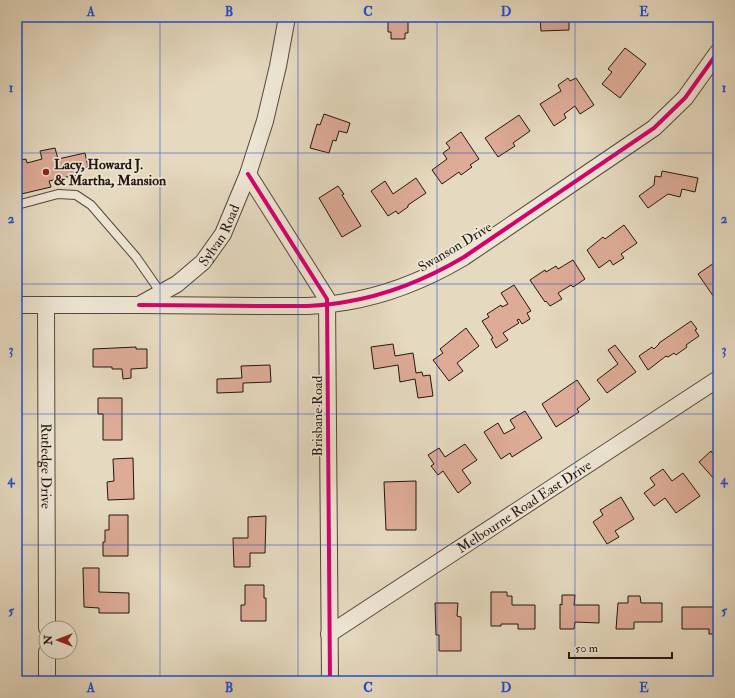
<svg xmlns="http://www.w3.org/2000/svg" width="735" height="698" font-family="'IM FELL Double Pica',serif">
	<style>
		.building { fill: #ddab96; stroke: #23160f }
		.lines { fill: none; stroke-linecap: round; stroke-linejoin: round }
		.service-casing { stroke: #54473b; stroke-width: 10 }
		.minor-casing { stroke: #54473b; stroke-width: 18 }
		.service { stroke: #eee6d5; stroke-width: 8 }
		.minor { stroke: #eee6d5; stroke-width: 16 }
		.cycleway-casing { stroke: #eee6d5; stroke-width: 6 }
		.cycleway { stroke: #d6006c; stroke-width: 4 }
		.grid { fill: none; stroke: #1d4ed8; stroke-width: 1; stroke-opacity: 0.55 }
		.poi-dot { fill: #8f2418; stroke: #eee6d5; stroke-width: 1.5 }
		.labels { text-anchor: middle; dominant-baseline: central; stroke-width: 3.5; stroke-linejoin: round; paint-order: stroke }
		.poi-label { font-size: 14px; font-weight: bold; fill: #23160f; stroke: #eee6d5; text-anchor: start }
		.street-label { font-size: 14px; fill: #23160f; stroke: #eee6d5 }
		.neatline { fill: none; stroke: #1d4ed8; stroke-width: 1.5 }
		.grid-label { font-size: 13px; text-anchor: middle; font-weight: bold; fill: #1d4ed8 }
	</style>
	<rect width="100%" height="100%" fill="#e5d9bf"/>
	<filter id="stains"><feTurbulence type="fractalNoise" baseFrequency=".005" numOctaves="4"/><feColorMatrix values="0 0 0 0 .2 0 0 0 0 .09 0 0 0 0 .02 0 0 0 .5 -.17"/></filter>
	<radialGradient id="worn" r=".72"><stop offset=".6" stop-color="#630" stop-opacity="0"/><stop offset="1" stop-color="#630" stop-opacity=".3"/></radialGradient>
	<g class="building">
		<path d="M388 17H408V33H405V39H391V32H388Z"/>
		<path d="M540 17H569V30L541 31Z"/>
		<path d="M625 48 646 64 620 98 602 84 612 72 608 69Z"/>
		<path d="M568 78 570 81 576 78 594 105 580 114 575 106 564 114 566 118 554 126 540 104 561 91 558 85Z"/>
		<path d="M324 114 350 123 347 133 339 131 336 141 333 140 329 153 310 148 317 124 320 125Z"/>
		<path d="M519 115 530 131 513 143 515 146 498 157 485 138Z"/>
		<path d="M461 132 479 159 470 165 472 167 461 175 459 172 442 184 432 170 447 159 443 153 450 148 446 143Z"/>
		<path d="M55 148 58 159 85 153 88 167 75 170 76 175 49 181 51 187 17 195V161L26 159 27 163 42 159 40 151Z"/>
		<path d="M662 171 698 178 695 192 682 189 680 197 668 194 648 208 639 196 654 185 655 176 661 177Z"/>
		<path d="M416 178 426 193 408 205V207L398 214 396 211 388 216 371 191 385 181 393 194Z"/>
		<path d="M338 186 344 194 342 195 361 226 342 237 319 198Z"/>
		<path d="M624 225 637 243 621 254 624 258 613 265 610 260 599 268 587 250 603 237 605 239Z"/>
		<path d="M573 260 585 279 573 287 571 285 558 293 562 299 550 306 546 301 545 302 530 280 545 270 546 272 556 266 558 269Z"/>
		<path d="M714 263 718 268V303L698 274Z"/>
		<path d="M514 285 531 311 527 313 530 319 522 324 519 319 517 320 519 323 503 333 508 340 496 348 491 339 493 338 482 321 489 317 487 314 501 305 502 307 508 304 501 293Z"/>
		<path d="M691 321 697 329 695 330 699 336 686 345 687 347 676 355 674 353 668 357 666 356 648 370 639 356 652 347 654 349 659 344V343Z"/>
		<path d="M466 328 479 346 457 363 463 371 449 381 433 360 443 353 440 349Z"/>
		<path d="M393 344 395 356 413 353 416 373 422 372 423 376 430 375 433 396 418 398 415 379 400 382 398 365 374 369 371 347Z"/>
		<path d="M615 345 636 372 607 393 597 380 618 364 608 350Z"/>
		<path d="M136 347V349H147V368L131 369V378L123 379 122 369H112V367H93V349Z"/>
		<path d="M270 365 271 382 243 383V392L217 393V379L242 378 241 366Z"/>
		<path d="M577 380 590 399 577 409 579 412 556 427 542 404Z"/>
		<path d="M98 398H122V440H103V414H98Z"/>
		<path d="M525 411 542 438 512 457 510 453 501 459 484 432 498 423 504 434 515 428 510 420Z"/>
		<path d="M465 444 477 460 462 470 471 483 458 493 443 471 438 475 431 466 434 464 428 455 439 448 445 457Z"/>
		<path d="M718 449V478L715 480 699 462 711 451 713 454Z"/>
		<path d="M133 458 134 499 108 500 107 482 114 481 113 459Z"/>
		<path d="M663 469 672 481 683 473 700 496 676 513 665 498 654 506 644 493 655 485 650 478Z"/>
		<path d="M416 481V530H386L384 482Z"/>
		<path d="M621 497 634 519 615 531 619 537 607 544 593 522 603 515 600 510Z"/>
		<path d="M109 515H128V556H103V542H105V530H109Z"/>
		<path d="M266 516 265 553H250V567H234L233 538H248V517Z"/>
		<path d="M83 568H99V592L129 593V613H99V608L84 607Z"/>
		<path d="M245 585H264V598H266V621H241V605H245Z"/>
		<path d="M491 592H507V596H512V605H535V629H518V624H501V626H491Z"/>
		<path d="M562 595H575L574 605H599V623L575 622 574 629H560V604L562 605Z"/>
		<path d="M628 596H640L641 603H662V622H634V629H616L618 603H628Z"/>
		<path d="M435 603H458L457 616 461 617V651H439V635H436Z"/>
		<path d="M682 607H718V634H709V629H682Z"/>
	</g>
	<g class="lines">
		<defs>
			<path id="service" d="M17 205 58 194 76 195 91 205 136 257 161 293"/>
			<g id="minor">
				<path d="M248 174 327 299 330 681"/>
				<path id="s1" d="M17 305H139L177 284 203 262 223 234 248 174 265 121 278 66 287 17"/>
				<path id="s2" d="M46 305 47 628"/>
				<path d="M139 305C181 305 224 306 266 306 293 306 319 307 345 302 388 295 427 279 464 257L654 128 685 98 718 52"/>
				<path id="s3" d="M329 634 718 379"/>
				<path d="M47 652V681"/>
			</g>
		</defs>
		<use href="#service" class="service-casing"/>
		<use href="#minor" class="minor-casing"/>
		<use href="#service" class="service"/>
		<use href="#minor" class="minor"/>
		<defs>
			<g id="cycleway">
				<path d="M248 174 327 299 330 681"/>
				<path d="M139 305C181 305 224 306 266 306 293 306 319 307 345 302 388 295 427 279 464 257L654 128 685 98 718 52"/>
			</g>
		</defs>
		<use href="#cycleway" class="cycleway-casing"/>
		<use href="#cycleway" class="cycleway"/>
	</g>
	<path class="grid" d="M160 17V681M298 17V681M437 17V681M575 17V681M17 153H718M17 284H718M17 414H718M17 545H718"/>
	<circle class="poi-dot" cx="46" cy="172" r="4"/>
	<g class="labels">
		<g class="poi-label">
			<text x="54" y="164">Lacy, Howard J.<tspan x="54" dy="16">&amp; Martha, Mansion</tspan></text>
		</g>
		<g class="street-label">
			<text stroke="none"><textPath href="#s1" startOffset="231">Sylvan Road</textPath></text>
			<text transform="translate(455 247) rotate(-31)">Swanson Drive</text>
			<text transform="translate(317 416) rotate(-90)">Brisbane Road</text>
			<text stroke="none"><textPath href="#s2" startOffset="161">Rutledge Drive</textPath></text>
			<text stroke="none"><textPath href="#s3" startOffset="233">Melbourne Road East Drive</textPath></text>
		</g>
	</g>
	<rect width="735" height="698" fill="none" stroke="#e5d9bf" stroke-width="44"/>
	<g transform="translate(58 640) rotate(270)"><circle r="19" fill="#eee6d5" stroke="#9d9386"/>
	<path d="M0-3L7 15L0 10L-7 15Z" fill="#8f2418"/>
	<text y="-6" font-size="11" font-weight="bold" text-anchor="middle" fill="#23160f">N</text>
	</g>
	<path d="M569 652v6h103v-6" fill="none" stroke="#23160f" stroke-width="2"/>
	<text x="575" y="652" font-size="12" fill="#23160f" stroke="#eee6d5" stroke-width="3" paint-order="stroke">50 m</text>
	<rect x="22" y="22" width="691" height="654" class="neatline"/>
	<g class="grid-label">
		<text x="91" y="16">A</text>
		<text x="229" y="16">B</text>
		<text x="368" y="16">C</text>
		<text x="506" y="16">D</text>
		<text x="644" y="16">E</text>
		<text x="11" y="92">1</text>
		<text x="724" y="92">1</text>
		<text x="11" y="223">2</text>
		<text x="724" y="223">2</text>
		<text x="11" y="354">3</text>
		<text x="724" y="354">3</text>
		<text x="11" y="484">4</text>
		<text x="724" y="484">4</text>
		<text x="11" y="615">5</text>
		<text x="724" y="615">5</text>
		<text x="91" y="692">A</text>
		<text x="229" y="692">B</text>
		<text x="368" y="692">C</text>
		<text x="506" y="692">D</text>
		<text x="644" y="692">E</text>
	</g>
	<rect width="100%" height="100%" filter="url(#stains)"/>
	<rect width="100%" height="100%" fill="url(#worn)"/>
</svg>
